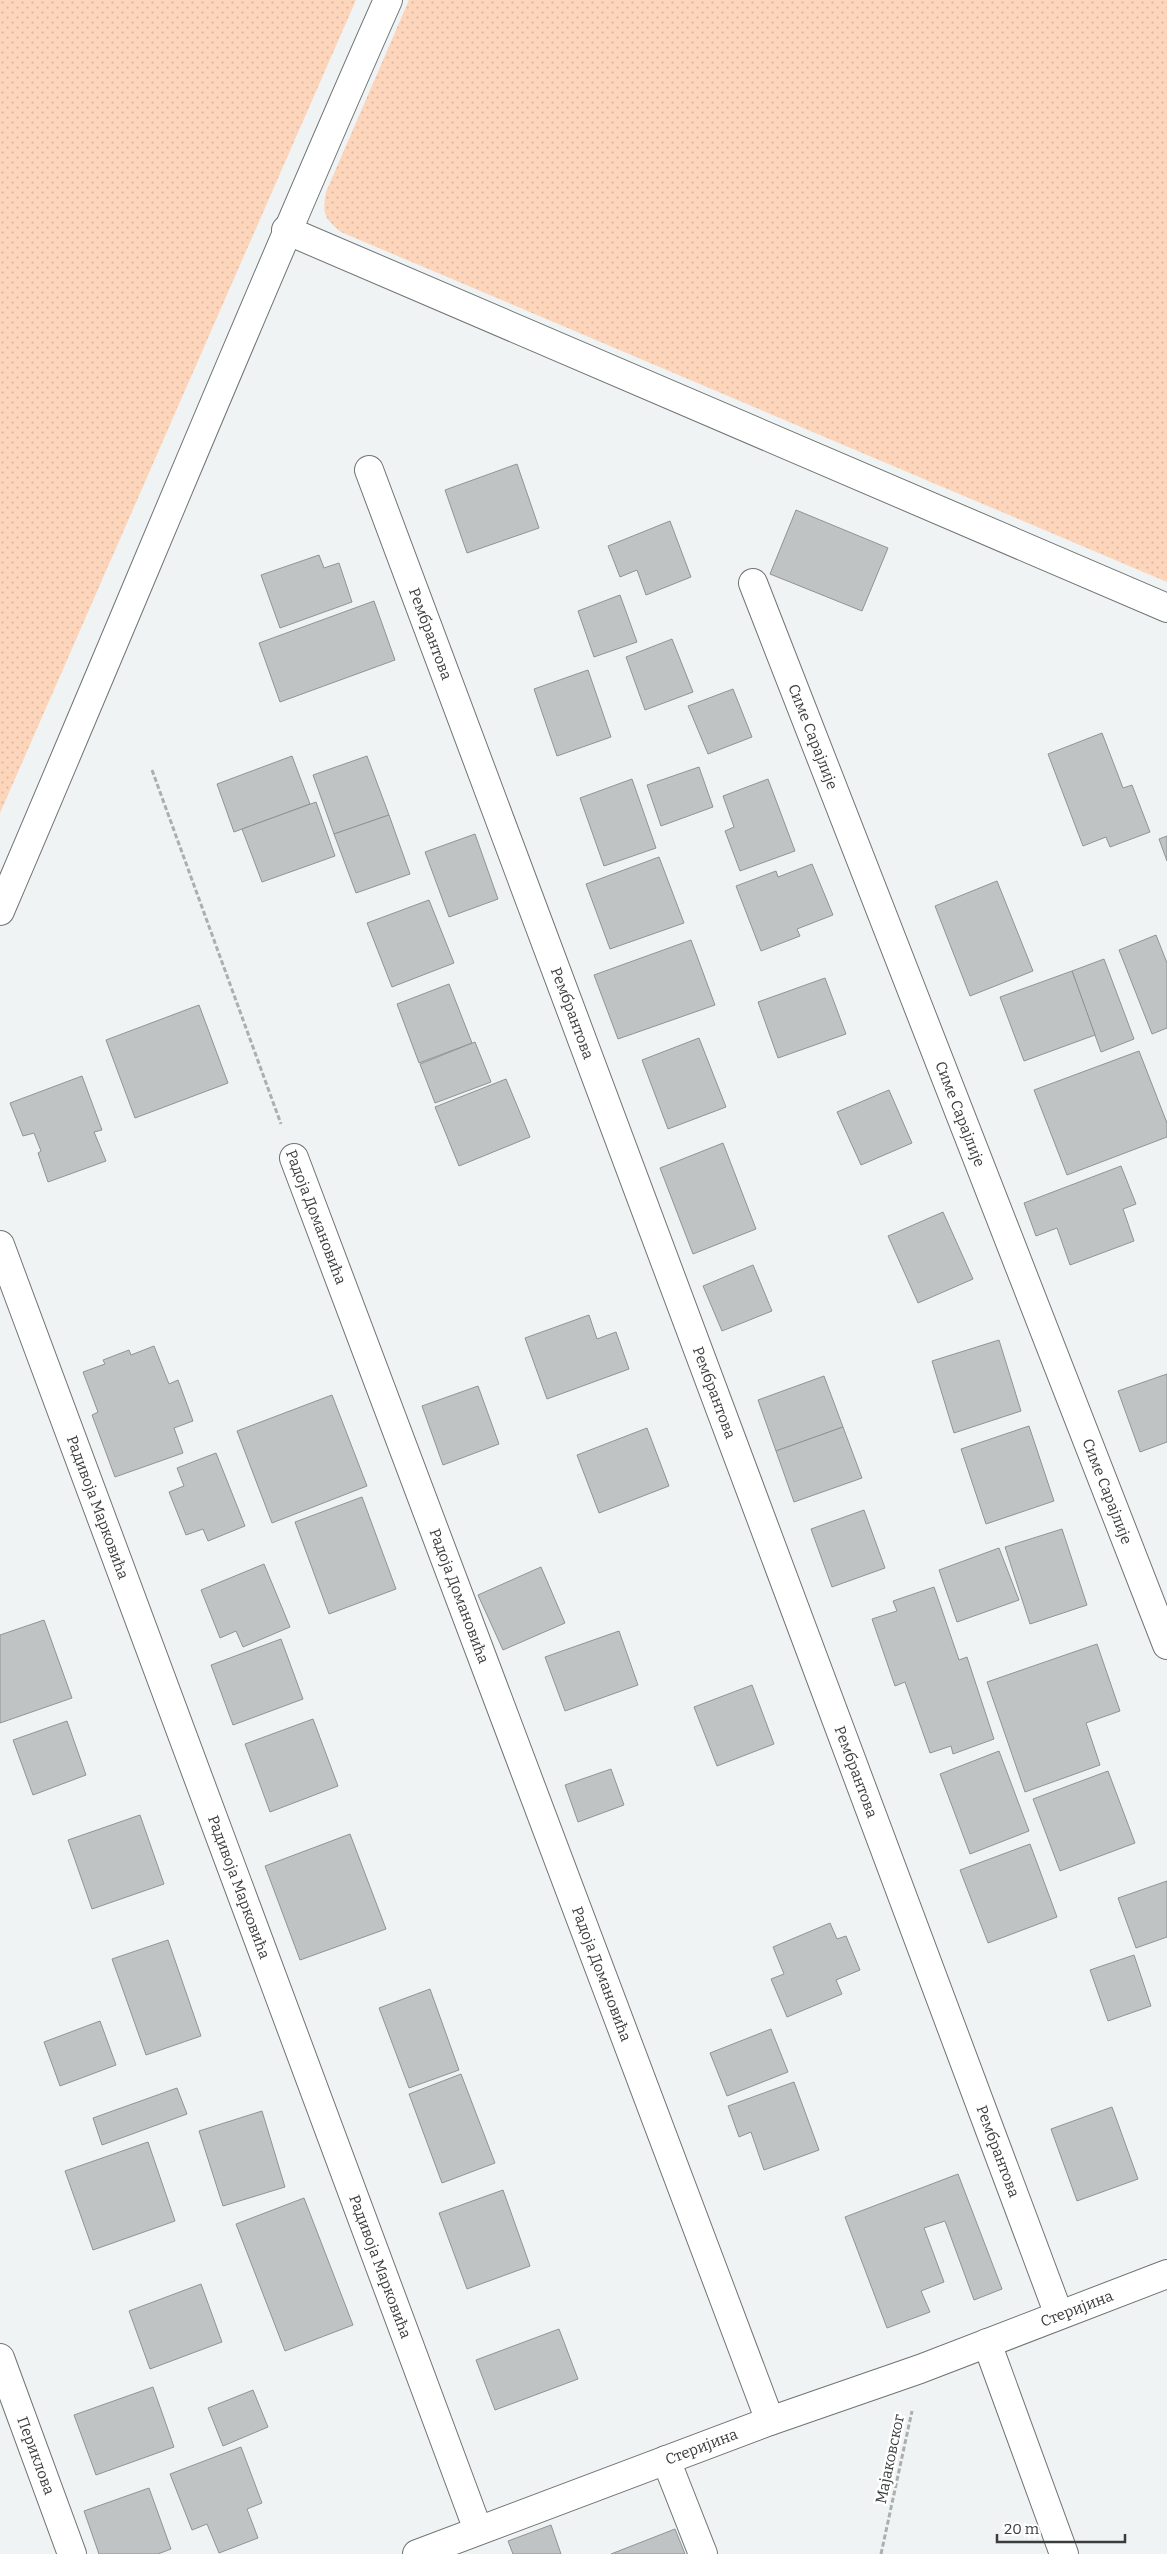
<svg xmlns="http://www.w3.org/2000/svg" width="1167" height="2554" font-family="Bitter,serif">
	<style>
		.grass { fill: url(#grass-dots) }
		.building { fill: #bfc3c3; stroke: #909494 }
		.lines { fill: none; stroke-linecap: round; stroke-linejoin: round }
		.minor-casing { stroke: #717474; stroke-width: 30 }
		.path { stroke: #acafaf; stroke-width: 3; stroke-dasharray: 5 2.5; stroke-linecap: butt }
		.minor { stroke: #fff; stroke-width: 28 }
		.labels { text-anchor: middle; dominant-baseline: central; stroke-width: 5; stroke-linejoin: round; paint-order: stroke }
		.street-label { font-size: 15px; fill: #3b3c3d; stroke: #fff }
	</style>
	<defs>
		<pattern id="grass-dots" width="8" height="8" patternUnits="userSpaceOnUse" patternTransform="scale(1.25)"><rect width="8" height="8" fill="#fdd5bb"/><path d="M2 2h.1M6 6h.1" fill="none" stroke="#dab8a2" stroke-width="1.8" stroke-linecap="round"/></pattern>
	</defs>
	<rect width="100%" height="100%" fill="#eff3f3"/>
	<g class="grass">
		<path d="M0 0H356L0 813Z"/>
		<path d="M409 0H1167V582L341 232C324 218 322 214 326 192Z"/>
	</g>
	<g class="building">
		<path d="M517 464 539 528 467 553 445 490Z"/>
		<path d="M796 510 888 548 862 611 770 574Z"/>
		<path d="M670 521 691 577 646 595 637 570 620 577 608 546Z"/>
		<path d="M319 555 324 568 339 563 352 602 280 628 261 575Z"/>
		<path d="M620 595 637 642 594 657 578 611Z"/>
		<path d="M374 601 395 660 280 702 259 643Z"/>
		<path d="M672 639 693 692 645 710 626 657Z"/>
		<path d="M588 670 611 737 557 756 534 689Z"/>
		<path d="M733 689 752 737 708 754 688 706Z"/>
		<path d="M1102 733 1123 788 1132 785 1150 832 1110 847 1106 837 1083 846 1048 754Z"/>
		<path d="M292 756 310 804 234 832 217 784Z"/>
		<path d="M367 756 389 815 334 834 313 775Z"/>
		<path d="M699 767 713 807 661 826 647 785Z"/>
		<path d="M632 779 656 848 604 866 580 798Z"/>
		<path d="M768 779 795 851 740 871 725 831 734 827 723 796Z"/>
		<path d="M316 802 335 856 262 882 242 829Z"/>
		<path d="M389 815 410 874 356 893 334 834Z"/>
		<path d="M475 834 498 899 449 917 425 852Z"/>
		<path d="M1167 836V861L1159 839Z"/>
		<path d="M659 857 684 923 610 949 586 884Z"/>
		<path d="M812 864 833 915 797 929 800 936 761 951 736 886 776 871 778 877Z"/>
		<path d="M997 881 1033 971 970 996 935 906Z"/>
		<path d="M429 900 454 963 392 987 367 923Z"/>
		<path d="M1156 935 1167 963V1028L1152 1034 1119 950Z"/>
		<path d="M691 940 715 1005 618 1039 594 975Z"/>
		<path d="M1104 959 1134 1039 1101 1052 1072 971Z"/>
		<path d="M1072 971 1095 1035 1024 1061 1000 997Z"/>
		<path d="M825 978 846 1034 778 1058 758 1002Z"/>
		<path d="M449 984 472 1043 419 1063 397 1004Z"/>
		<path d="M199 1005 228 1083 135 1118 106 1040Z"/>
		<path d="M699 1038 726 1107 668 1129 642 1060Z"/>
		<path d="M475 1042 491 1082 435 1103 420 1064Z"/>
		<path d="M1139 1051 1167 1123V1137L1067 1175 1034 1090Z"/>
		<path d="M82 1076 102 1130 94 1132 106 1161 48 1182 38 1153 41 1151 34 1133 23 1136 10 1103Z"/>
		<path d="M506 1079 530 1137 459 1166 435 1107Z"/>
		<path d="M889 1090 912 1143 861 1165 837 1112Z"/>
		<path d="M723 1143 756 1229 693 1254 660 1168Z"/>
		<path d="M1121 1166 1136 1204 1123 1209 1134 1241 1070 1265 1057 1228 1036 1236 1024 1203Z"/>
		<path d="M943 1212 973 1279 918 1303 888 1236Z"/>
		<path d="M753 1265 772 1311 722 1331 703 1286Z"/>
		<path d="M589 1315 597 1339 616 1332 629 1369 547 1399 525 1338Z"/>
		<path d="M999 1340 1021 1411 954 1433 932 1361Z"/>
		<path d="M154 1346 169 1384 178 1380 193 1421 174 1428 183 1453 115 1477 92 1415 98 1412 83 1372 105 1364 103 1360 129 1350 131 1355Z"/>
		<path d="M1167 1374V1442L1140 1452 1118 1391Z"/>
		<path d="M824 1376 843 1427 776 1451 758 1400Z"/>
		<path d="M478 1386 499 1444 443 1465 422 1406Z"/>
		<path d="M332 1395 367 1486 272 1523 237 1431Z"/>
		<path d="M1029 1426 1054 1501 986 1524 961 1449Z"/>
		<path d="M843 1427 862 1478 794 1502 776 1451Z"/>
		<path d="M647 1428 669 1486 599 1513 577 1455Z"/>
		<path d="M216 1453 245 1526 208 1541 203 1529 186 1535 169 1492 184 1486 177 1468Z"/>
		<path d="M362 1497 396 1589 329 1614 295 1522Z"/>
		<path d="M864 1510 885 1568 832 1587 811 1529Z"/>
		<path d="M1062 1529 1087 1605 1030 1624 1005 1547Z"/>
		<path d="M999 1548 1019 1600 957 1622 939 1570Z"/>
		<path d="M264 1564 290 1627 243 1647 236 1631 220 1638 201 1590Z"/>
		<path d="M541 1567 565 1623 503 1650 478 1595Z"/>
		<path d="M934 1587 959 1660 967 1657 994 1739 953 1754 951 1746 930 1753 905 1682 895 1686 872 1619 897 1611 893 1601Z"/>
		<path d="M44 1620 72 1698 0 1723V1635Z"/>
		<path d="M619 1631 638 1685 565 1711 545 1657Z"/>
		<path d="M281 1639 303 1699 233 1725 211 1665Z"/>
		<path d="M1097 1644 1120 1711 1086 1723 1100 1765 1025 1792 987 1682Z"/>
		<path d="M752 1685 774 1744 717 1766 694 1707Z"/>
		<path d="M313 1719 338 1786 270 1812 245 1744Z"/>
		<path d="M67 1721 86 1775 33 1795 13 1740Z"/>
		<path d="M999 1751 1029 1831 970 1854 940 1774Z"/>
		<path d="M611 1769 624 1805 578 1822 565 1785Z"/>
		<path d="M1108 1771 1135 1843 1060 1871 1033 1799Z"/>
		<path d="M140 1815 164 1884 92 1909 68 1840Z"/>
		<path d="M350 1834 386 1929 300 1960 265 1866Z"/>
		<path d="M1030 1844 1057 1917 988 1943 960 1870Z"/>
		<path d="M1167 1881V1937L1136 1948 1118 1898Z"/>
		<path d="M830 1923 837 1939 846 1936 860 1970 836 1980 842 1994 787 2017 771 1979 784 1974 773 1947Z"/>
		<path d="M168 1940 201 2036 146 2055 112 1959Z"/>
		<path d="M1134 1955 1151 2006 1108 2021 1090 1970Z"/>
		<path d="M430 1989 459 2070 409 2088 379 2008Z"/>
		<path d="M100 2021 116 2065 60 2086 44 2042Z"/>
		<path d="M771 2029 788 2072 727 2096 710 2053Z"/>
		<path d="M461 2074 495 2163 442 2183 409 2094Z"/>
		<path d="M794 2082 819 2150 764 2170 751 2132 739 2137 728 2106Z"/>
		<path d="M177 2088 187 2114 102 2145 93 2118Z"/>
		<path d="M1112 2107 1138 2179 1077 2201 1051 2129Z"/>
		<path d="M262 2111 285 2187 223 2206 199 2131Z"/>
		<path d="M148 2142 175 2221 93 2250 65 2171Z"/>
		<path d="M958 2174 1002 2289 974 2300 945 2221 924 2228 944 2282 921 2291 930 2312 887 2328 845 2217Z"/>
		<path d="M503 2190 530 2266 467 2289 439 2213Z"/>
		<path d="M304 2198 353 2325 285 2351 236 2224Z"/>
		<path d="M201 2284 222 2342 150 2369 129 2311Z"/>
		<path d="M559 2329 578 2379 495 2410 476 2360Z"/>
		<path d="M153 2387 174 2447 96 2475 74 2415Z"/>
		<path d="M253 2390 268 2427 223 2446 208 2408Z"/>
		<path d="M241 2447 262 2503 247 2509 258 2538 219 2553 207 2524 192 2530 170 2474Z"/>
		<path d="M149 2488 171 2549 158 2554H99L84 2511Z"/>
		<path d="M551 2525 561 2554H513L508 2541Z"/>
		<path d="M675 2529 685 2554H611Z"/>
	</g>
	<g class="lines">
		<defs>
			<g id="minor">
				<path d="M286 230 1167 608"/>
				<path id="s1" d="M369 470 1059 2315"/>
				<path id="s2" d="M753 583 1167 1645"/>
				<path d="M0 911C130 608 254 302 388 0"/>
				<path id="s3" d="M294 1158 770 2421"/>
				<path id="s4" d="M0 1245 478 2530"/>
				<path d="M987 2343 1064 2554"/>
				<path id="s5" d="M0 2358 72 2554"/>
				<path d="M666 2460 703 2554"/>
				<path id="s6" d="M417 2554 770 2421 920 2369 1167 2274"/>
			</g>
		</defs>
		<use href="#minor" class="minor-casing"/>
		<g class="path">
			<path d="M152 770 281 1124"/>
			<path d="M881 2554 912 2411"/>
		</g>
		<use href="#minor" class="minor"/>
	</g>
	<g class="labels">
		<g class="street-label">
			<text stroke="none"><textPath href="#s1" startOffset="175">Рембрантова</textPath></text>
			<text stroke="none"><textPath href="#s2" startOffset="165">Симе Сарајлије</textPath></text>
			<text stroke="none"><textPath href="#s1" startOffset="580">Рембрантова</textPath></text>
			<text stroke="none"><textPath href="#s2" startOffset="570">Симе Сарајлије</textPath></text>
			<text transform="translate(316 1217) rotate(69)">Радоја Домановића</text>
			<text stroke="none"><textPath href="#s1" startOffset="985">Рембрантова</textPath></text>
			<text stroke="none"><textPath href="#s2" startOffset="975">Симе Сарајлије</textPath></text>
			<text stroke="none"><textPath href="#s4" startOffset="280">Радивоја Марковића</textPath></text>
			<text stroke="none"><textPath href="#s3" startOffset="468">Радоја Домановића</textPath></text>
			<text stroke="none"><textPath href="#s1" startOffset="1390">Рембрантова</textPath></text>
			<text stroke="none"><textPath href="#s4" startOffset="685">Радивоја Марковића</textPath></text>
			<text stroke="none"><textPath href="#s3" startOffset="872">Радоја Домановића</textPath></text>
			<text stroke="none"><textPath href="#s1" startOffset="1795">Рембрантова</textPath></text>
			<text stroke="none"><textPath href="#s4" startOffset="1090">Радивоја Марковића</textPath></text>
			<text stroke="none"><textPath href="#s6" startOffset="704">Стеријина</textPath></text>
			<text stroke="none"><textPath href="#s6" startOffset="304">Стеријина</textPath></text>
			<text stroke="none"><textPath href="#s5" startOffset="104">Периклова</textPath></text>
			<text transform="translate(890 2459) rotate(-78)">Мајаковског</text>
		</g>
	</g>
	<path d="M997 2534v8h128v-8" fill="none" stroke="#3b3c3d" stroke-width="2.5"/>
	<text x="1004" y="2534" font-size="15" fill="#3b3c3d" stroke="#ffffff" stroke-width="4" paint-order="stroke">20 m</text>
</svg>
